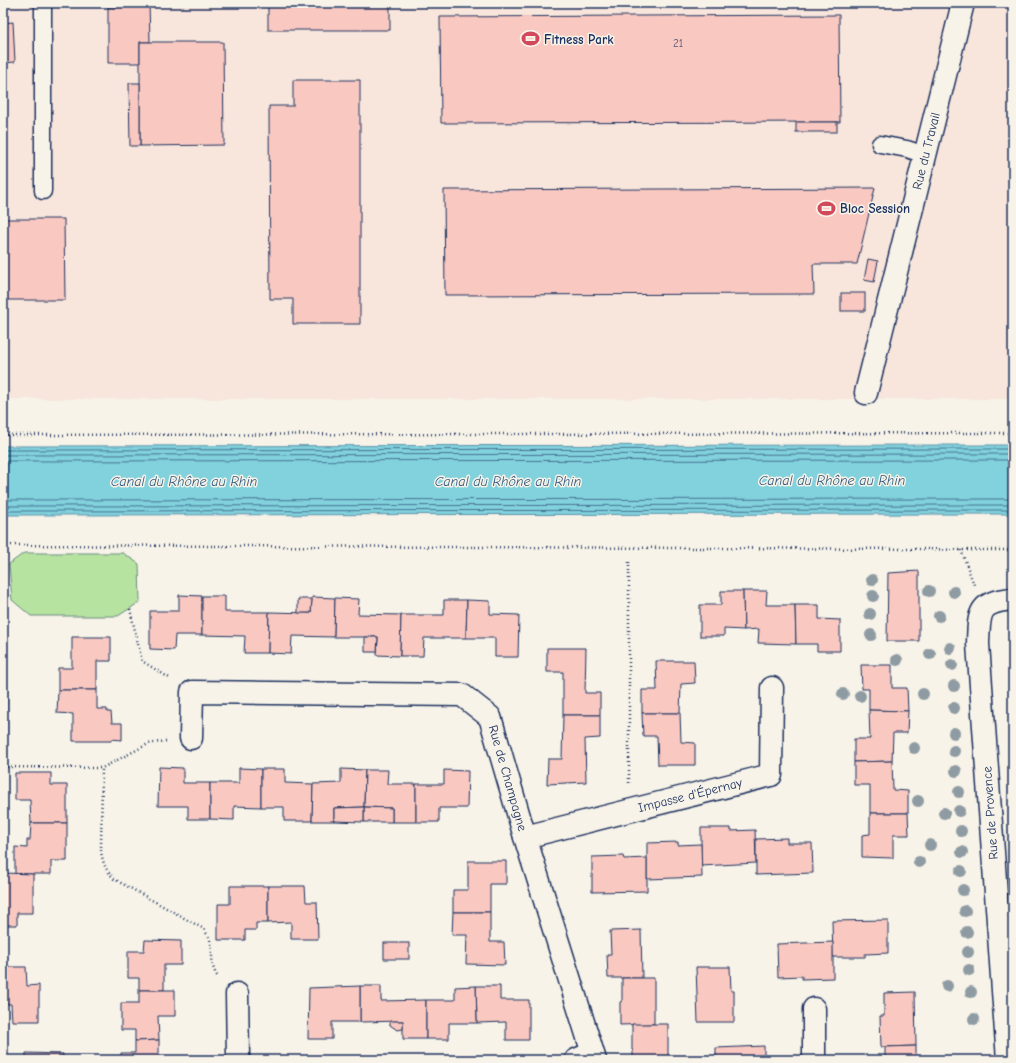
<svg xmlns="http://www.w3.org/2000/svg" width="1016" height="1063" font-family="'Comic Neue',sans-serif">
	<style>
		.built { fill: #f8e6dc }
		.green { fill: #b7e3a1; stroke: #698980 }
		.water { fill: #82d2dd; stroke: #5991aa }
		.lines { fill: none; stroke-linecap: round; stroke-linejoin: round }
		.shore { stroke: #447091; stroke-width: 1 }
		.building { fill: #f9c9c1; stroke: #1b2f5e }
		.lane-casing { stroke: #1b2f5e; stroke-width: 19 }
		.street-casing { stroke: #1b2f5e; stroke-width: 25 }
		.path { stroke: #1b2f5e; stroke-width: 2.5; stroke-dasharray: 1 3; stroke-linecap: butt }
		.lane { stroke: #f7f3e8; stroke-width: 16 }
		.street { stroke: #f7f3e8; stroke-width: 22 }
		.tree { fill: #8f9ba3 }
		.labels { text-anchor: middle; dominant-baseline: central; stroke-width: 3; stroke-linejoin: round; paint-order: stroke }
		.number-label { font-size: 11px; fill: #525677 }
		.poi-label { font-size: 13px; font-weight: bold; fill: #1b2f5e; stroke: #f7f3e8; text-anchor: start }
		.street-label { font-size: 13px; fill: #1b2f5e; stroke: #f7f3e8 }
		.water-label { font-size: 14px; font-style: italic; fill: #35587e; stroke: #f7f3e8 }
	</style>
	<rect width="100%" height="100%" fill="#f7f3e8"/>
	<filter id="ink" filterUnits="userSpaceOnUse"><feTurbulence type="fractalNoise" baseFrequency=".025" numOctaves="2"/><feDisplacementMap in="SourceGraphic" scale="8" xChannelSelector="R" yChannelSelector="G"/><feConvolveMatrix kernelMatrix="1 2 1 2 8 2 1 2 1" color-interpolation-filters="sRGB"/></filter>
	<g filter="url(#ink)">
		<rect class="built" x="3" y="3" width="1010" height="396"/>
		<path class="green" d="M24 553H123L139 564 140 602 118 616H31L12 600 9 564Z"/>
		<path class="water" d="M1013 445V514L3 515V446Z"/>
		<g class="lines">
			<g class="shore">
				<path d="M3 450 1013 449"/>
				<path d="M3 455 1013 454"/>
				<path d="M3 461 1013 460"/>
				<path d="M3 500 1013 499"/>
				<path d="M3 506 1013 505"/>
				<path d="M3 511 1013 510"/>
			</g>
		</g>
		<g class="building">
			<path d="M128 3H149L150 42H140V63H108V7H128Z"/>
			<rect x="268" y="3" width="122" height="27"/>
			<path d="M839 15 840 122 441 123 440 17Z"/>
			<path d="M13 22 15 62 3 63V23Z"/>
			<path d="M140 42H223L224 145 140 146Z"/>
			<path d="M293 80H360V324H293V299H270L269 106H293Z"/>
			<path d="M129 83H140V146H130Z"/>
			<rect x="796" y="122" width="41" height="10"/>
			<path d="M875 188 857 264H813L814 294 445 295 444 190Z"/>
			<path d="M3 219H64L65 300H3Z"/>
			<path d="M868 259 878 261 874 282 864 280Z"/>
			<rect x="841" y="293" width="24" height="18"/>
			<path d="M919 571V641H887L888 573Z"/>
			<path d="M721 591H743L744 630 724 629V636H700V605H721Z"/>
			<path d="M743 591H767L766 605H795L796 644 758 643 759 629 744 630Z"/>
			<path d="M179 595 202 596V635H175L174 650 150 649V611H179Z"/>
			<path d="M202 596H225V612H269L268 653H244L245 636 202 635Z"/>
			<path d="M312 597 335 598 334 637 292 636 291 654 268 653 269 612 311 613Z"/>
			<path d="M335 598 359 599 358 614 401 615 400 656 377 655 378 637H334Z"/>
			<path d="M298 599H312L311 613H298Z"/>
			<path d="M444 600H467L466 638H424L423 656H400L401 615H444Z"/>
			<path d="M467 600 490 601V614L519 615 518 657H495V638H466Z"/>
			<path d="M795 605H819V619L840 620V651H817V644H796Z"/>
			<path d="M3 623H6L7 682H3Z"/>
			<path d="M72 637H111V661H97V690H58V668H72Z"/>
			<path d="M365 637H378L377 652H365Z"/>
			<path d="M547 648H586L585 693H600V715H563V672H547Z"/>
			<path d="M656 661H694L695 683 681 684 680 713H642V690H657Z"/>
			<path d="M861 665H892V688H907L908 711 869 710V689H862Z"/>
			<path d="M3 682H7L6 742H5V754H3Z"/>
			<path d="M58 690H97V709H107V712H111L112 723H122V740L111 739V741H73V714L57 713Z"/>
			<path d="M869 710 908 711 907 733H893L892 761 854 762V739H870Z"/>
			<path d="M642 713H680L681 742 695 743V765H658L657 736H643Z"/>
			<path d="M563 715H600V738L585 739 586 782 547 784 548 759H562Z"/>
			<path d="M892 761 893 790 908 791V813H870V785H854V762Z"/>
			<path d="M159 767 183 768V783H210V819H188V806H158Z"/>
			<path d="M239 768 261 769V807L234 806V820L210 819V783H239Z"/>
			<path d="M261 769H285V783L313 784 312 821H284V807H261Z"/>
			<path d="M341 769 365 770 364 807 334 808V821H312L313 784 341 783Z"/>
			<path d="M365 770H388L387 784H416V822H392V808L364 807Z"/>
			<path d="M444 770 468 771 467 808H439V822H416V784H444Z"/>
			<path d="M15 773H51V785H67V823H31L30 800H15Z"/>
			<path d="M364 807 392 808V822H364Z"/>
			<path d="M364 807V822L334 821V808Z"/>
			<path d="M870 813H908L909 835H893V858L862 857V835L870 834Z"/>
			<path d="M31 823H67V861H51V874H15V847L27 848V840H30Z"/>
			<path d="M701 828H731V831L755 830 756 863 701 866Z"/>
			<path d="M787 838V843H812L813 873 756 875V839Z"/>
			<path d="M678 842V845L701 844 702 877 647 879V843Z"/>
			<path d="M623 856 624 859 647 858V891L592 892V857Z"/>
			<path d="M468 861H506V884H490V912H453V890H468Z"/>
			<path d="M3 873 33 874V913H17V925H3Z"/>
			<path d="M230 886H268V923H256V930H245V940H218V904H230Z"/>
			<path d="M268 886H305L306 902H317L318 939H291V922L268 923Z"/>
			<path d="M453 912H490V942H504L505 965 466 964 467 935H452Z"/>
			<path d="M888 920V953L865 954V957H833L832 921Z"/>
			<path d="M641 930 642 978H608L607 954H611L610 931Z"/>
			<path d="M145 940 181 941V965H164V990H139V978H128V951H144Z"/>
			<path d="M833 942V978L802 979V976L778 977 777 944Z"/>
			<rect x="384" y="943" width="25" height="16"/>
			<path d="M3 967H26L27 986 39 985V1021H12L11 1004H3Z"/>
			<path d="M696 967H730L731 991H734V1022H698Z"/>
			<path d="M622 978H654V1024L620 1025V1002L622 1001Z"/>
			<path d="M360 986H381V1001L426 1000V1039H403V1021L360 1022Z"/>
			<path d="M360 986V1022H332V1039H308L309 988Z"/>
			<path d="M476 986H500V1000H529V1040H506V1022L477 1023Z"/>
			<path d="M476 986 477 1023H449V1039H426V1000H455V987Z"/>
			<path d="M139 990H175V1016H158L159 1040 135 1041V1030H121V1003H139Z"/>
			<path d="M915 992 916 1046 881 1047 880 1016H884V993Z"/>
			<path d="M390 1021H403V1029L397 1030 390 1025Z"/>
			<path d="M632 1024H668V1060H633V1050H632Z"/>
			<path d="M159 1040V1060H121V1053H135V1041Z"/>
			<path d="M764 1046V1060H716V1048Z"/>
			<path d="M916 1046V1060H885V1047Z"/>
			<path d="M26 1053 63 1054V1060H26Z"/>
		</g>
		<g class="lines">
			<defs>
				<g id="lane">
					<path d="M880 144 907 149 925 155"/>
					<path d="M43 191V3"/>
				</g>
				<g id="street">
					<path d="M866 393 963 3"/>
					<path d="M191 738 192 692 462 695 490 717 525 837 595 1060"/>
					<path d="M525 837 771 775 772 688"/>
					<path d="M237 994 238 1056 239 1060"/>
					<path d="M576 1060 592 1053"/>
					<path d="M814 1060V1009"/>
					<path d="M1008 1060 978 644C979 612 978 602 1013 599"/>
				</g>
			</defs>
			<use href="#lane" class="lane-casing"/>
			<use href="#street" class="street-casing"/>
			<g class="path">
				<path d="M3 435 1013 433"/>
				<path d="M3 545 926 549 961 550H1013"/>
				<path d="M961 550 974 585"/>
				<path d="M629 562V786"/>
				<path d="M130 609 142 661 171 679"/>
				<path d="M166 741 148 744 102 768 101 852C104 866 105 868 114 879L204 929C205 932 208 935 209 937 215 951 208 966 219 978"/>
				<path d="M3 767 102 768"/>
			</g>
			<use href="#lane" class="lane"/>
			<use href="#street" class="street"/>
		</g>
		<g class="tree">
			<circle cx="872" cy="580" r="6"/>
			<circle cx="929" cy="591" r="6"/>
			<circle cx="954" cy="592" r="6"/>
			<circle cx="873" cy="596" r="6"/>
			<circle cx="870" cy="614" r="6"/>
			<circle cx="939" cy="616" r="6"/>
			<circle cx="871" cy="635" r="6"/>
			<circle cx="950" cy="648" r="6"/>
			<circle cx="930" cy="654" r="6"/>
			<circle cx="897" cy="660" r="6"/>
			<circle cx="952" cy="665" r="6"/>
			<circle cx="954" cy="686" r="6"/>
			<circle cx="843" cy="694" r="6"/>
			<circle cx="923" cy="694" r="6"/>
			<circle cx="860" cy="696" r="6"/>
			<circle cx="954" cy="708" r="6"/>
			<circle cx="954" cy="733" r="6"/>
			<circle cx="914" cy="748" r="6"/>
			<circle cx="954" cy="751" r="6"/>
			<circle cx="956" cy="771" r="6"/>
			<circle cx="959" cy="792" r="6"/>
			<circle cx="918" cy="801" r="6"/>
			<circle cx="959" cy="811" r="6"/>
			<circle cx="944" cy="813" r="6"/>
			<circle cx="961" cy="831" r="6"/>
			<circle cx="930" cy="845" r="6"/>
			<circle cx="962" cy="852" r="6"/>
			<circle cx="919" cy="862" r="6"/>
			<circle cx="961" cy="871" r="6"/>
			<circle cx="963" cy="890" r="6"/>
			<circle cx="965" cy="911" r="6"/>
			<circle cx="967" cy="932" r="6"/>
			<circle cx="968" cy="952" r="6"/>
			<circle cx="969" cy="970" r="6"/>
			<circle cx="947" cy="986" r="6"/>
			<circle cx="971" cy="992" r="6"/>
			<circle cx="974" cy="1019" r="6"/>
		</g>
	</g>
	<defs>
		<symbol id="stadium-bare" viewBox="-9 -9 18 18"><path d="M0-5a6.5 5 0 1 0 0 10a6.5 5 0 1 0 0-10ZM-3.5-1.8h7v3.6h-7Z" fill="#d1495b" stroke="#f7f3e8" stroke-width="2.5" paint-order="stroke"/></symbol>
	</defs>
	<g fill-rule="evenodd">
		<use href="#stadium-bare" x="518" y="26" width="25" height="25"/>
		<use href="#stadium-bare" x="814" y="196" width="25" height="25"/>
	</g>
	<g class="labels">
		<g class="number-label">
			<text x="678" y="43">21</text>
		</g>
		<g class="poi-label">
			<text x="544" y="39">Fitness Park</text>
			<text x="840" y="208">Bloc Session</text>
		</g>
		<g class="street-label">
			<text transform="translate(926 151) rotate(-76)">Rue du Travail</text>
			<text transform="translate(508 778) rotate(74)">Rue de Champagne</text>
			<text transform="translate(690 795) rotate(-14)">Impasse d'Épernay</text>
			<text transform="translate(990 813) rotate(-94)">Rue de Provence</text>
		</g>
		<g class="water-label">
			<text x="832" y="480">Canal du Rhône au Rhin</text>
			<text x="184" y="481">Canal du Rhône au Rhin</text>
			<text x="508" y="481">Canal du Rhône au Rhin</text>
		</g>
	</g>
	<rect width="1016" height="1063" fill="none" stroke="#f7f3e8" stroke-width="16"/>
	<rect x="8" y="8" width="1000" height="1047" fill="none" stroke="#1b2f5e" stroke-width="1.5" filter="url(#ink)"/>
</svg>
